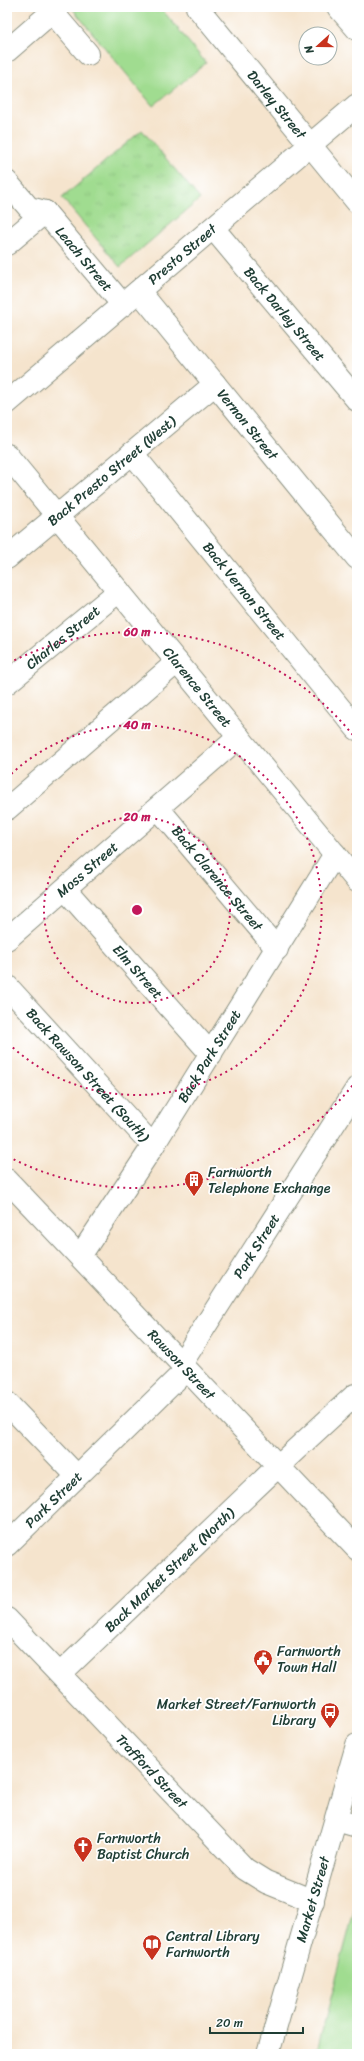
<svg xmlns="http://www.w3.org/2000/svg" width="364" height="2061" font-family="Sriracha,sans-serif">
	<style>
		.grass { fill: url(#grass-tufts); stroke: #608c62 }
		.green { fill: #a0dc90; stroke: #608c62 }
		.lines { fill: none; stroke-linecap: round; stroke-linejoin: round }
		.minor-casing { stroke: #8a9080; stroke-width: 24 }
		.major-casing { stroke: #8a9080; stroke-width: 24 }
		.minor { stroke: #fff; stroke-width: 22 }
		.major { stroke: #fff; stroke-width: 22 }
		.ring { fill: none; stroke: #c2185b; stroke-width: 2; stroke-dasharray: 2 4 }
		.labels { text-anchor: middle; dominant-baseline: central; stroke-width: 3.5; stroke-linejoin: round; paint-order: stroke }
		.street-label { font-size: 14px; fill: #1f3d34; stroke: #fff }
		.poi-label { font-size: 14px; fill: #1f3d34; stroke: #fff; text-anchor: start }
		.centre { fill: #c2185b; stroke: #fff; stroke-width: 2 }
		.ring-label { font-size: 12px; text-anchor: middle; font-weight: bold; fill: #c2185b; stroke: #fff; stroke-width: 3.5; stroke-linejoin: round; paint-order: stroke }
	</style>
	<defs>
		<pattern id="grass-tufts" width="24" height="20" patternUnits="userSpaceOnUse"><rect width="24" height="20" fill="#a0dc90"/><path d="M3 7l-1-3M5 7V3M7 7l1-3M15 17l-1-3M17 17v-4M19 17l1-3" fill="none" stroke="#89be7d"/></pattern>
	</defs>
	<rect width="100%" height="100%" fill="#fff"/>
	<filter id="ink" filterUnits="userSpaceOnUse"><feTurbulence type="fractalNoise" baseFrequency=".025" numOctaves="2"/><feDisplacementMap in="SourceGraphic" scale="8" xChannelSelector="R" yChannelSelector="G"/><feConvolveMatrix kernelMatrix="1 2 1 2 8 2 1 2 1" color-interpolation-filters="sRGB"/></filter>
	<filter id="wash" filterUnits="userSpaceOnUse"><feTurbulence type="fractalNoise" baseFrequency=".012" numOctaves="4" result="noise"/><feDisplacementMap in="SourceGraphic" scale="16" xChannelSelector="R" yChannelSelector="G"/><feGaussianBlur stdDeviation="0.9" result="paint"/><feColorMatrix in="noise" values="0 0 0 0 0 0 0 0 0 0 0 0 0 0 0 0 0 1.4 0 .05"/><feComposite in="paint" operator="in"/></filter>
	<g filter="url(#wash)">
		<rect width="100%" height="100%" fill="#f5e4cd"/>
		<path class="grass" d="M142 130 200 199 120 267 62 198Z"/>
		<g class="green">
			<path d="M71 7H160L206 63 153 106Z"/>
			<path d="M357 1900V2054H316Z"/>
		</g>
	</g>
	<g filter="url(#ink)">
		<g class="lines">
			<defs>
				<g id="minor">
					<path d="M48 7 88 54"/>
					<path id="s1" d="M197 7 357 202"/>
					<path d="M338 7 357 29"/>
					<path d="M7 51 52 12"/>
					<path d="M7 182 29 208 45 212"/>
					<path id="s2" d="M45 212 123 305"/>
					<path id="s3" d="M213 228 357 400"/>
					<path d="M7 244 45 212"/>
					<path id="s4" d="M139 291 357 558"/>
					<path id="s5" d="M7 403 357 105"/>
					<path id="s6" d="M132 453 357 729"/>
					<path id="s7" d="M7 455 357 881"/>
					<path id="s8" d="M7 558 215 384"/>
					<path id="s9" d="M7 683 119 591"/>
					<path id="s10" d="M158 808 277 949"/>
					<path d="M7 809 177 662"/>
					<path id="s11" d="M65 889 211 1054"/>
					<path id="s12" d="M7 939 239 737"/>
					<path id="s13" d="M7 986 153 1146"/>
					<path id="s14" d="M7 1180 357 1549"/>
					<path id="s15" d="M80 1256 153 1146 335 854"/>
					<path id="s16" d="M181 1364 357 1088"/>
					<path d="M7 1403 77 1476"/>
					<path id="s17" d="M7 1545 186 1370"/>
					<path id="s18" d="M7 1619 245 1869 266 1882 313 1901"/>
					<path id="s19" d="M60 1674 278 1466 355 1395"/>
					<path d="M336 1820 357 1826"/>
				</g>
				<g id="major">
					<path id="s20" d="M268 2054 357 1745"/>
				</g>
			</defs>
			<use href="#minor" class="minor-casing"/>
			<use href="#major" class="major-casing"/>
			<use href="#minor" class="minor"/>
			<use href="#major" class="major"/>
		</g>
	</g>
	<g class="ring">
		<circle cx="137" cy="910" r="93"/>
		<path d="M7 778A185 185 0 1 1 7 1042"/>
		<path d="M356 1081A278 278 0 0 1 9 1157M9 663A278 278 0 0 1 356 739"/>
	</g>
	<defs>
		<symbol id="building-pin" viewBox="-11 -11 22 30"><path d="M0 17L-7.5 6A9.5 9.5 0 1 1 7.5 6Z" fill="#c8321e" stroke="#fff"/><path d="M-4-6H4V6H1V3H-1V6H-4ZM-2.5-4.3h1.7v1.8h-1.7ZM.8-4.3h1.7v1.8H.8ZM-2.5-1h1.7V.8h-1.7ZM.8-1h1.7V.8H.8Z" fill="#fff"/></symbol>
		<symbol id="civic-pin" viewBox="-11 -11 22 30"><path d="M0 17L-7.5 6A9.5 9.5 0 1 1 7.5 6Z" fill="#c8321e" stroke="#fff"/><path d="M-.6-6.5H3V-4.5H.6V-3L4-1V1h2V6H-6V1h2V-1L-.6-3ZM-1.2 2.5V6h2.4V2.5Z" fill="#fff"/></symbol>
		<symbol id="bus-pin" viewBox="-11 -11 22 30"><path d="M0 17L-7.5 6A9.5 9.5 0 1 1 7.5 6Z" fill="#c8321e" stroke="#fff"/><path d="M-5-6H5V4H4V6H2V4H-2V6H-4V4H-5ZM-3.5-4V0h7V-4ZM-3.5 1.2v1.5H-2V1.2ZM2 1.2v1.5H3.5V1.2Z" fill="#fff"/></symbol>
		<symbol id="church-pin" viewBox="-11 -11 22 30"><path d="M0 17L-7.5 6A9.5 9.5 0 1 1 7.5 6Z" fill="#c8321e" stroke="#fff"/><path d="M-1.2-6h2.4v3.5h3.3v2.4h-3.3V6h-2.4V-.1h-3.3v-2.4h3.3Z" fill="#fff"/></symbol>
		<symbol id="library-pin" viewBox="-11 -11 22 30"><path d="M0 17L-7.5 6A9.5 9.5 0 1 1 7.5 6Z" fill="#c8321e" stroke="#fff"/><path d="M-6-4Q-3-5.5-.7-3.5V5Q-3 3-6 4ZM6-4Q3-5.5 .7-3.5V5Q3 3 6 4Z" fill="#fff"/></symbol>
	</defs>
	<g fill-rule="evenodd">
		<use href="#building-pin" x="183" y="1169" width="22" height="30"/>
		<use href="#civic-pin" x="252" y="1648" width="22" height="30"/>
		<use href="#bus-pin" x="319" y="1701" width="22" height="30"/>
		<use href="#church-pin" x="72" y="1835" width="22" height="30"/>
		<use href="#library-pin" x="141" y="1933" width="22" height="30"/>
	</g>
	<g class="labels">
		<g class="street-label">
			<text stroke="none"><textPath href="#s1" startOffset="126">Darley Street</textPath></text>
			<text stroke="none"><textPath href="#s5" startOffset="230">Presto Street</textPath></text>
			<text stroke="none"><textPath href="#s2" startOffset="61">Leach Street</textPath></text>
			<text stroke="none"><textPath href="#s3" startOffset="112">Back Darley Street</textPath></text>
			<text stroke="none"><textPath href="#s4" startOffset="172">Vernon Street</textPath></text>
			<text stroke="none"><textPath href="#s8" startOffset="136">Back Presto Street (West)</textPath></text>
			<text stroke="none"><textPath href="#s6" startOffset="178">Back Vernon Street</textPath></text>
			<text stroke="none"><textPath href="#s9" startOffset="72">Charles Street</textPath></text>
			<text stroke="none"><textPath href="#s7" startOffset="300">Clarence Street</textPath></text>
			<text stroke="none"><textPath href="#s12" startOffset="106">Moss Street</textPath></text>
			<text stroke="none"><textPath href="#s10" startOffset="92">Back Clarence Street</textPath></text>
			<text stroke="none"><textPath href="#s11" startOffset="110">Elm Street</textPath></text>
			<text stroke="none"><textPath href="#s15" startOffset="238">Back Park Street</textPath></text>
			<text stroke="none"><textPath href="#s13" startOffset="120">Back Rawson Street (South)</textPath></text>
			<text stroke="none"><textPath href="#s16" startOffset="140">Park Street</textPath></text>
			<text stroke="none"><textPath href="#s14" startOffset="254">Rawson Street</textPath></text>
			<text stroke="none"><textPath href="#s17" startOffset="65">Park Street</textPath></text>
			<text stroke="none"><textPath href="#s19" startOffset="151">Back Market Street (North)</textPath></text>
			<text stroke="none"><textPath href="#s18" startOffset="210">Trafford Street</textPath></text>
			<text stroke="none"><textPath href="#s20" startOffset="161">Market Street</textPath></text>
		</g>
		<g class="poi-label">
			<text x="208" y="1172">Farnworth<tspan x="208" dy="16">Telephone Exchange</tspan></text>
			<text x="277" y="1651">Farnworth<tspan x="277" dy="16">Town Hall</tspan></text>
			<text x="316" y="1704" text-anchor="end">Market Street/Farnworth<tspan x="316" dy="16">Library</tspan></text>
			<text x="97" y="1838">Farnworth<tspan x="97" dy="16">Baptist Church</tspan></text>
			<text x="166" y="1936">Central Library<tspan x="166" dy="16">Farnworth</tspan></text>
		</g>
	</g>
	<circle cx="137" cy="910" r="6" class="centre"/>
	<g class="ring-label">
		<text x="137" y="636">60 m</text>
		<text x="137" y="729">40 m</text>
		<text x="137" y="821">20 m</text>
	</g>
	<rect width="364" height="2061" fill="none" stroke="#fff" stroke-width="24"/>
	<g transform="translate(318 46) rotate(249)"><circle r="19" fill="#ffffff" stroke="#a5b1ae"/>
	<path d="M0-3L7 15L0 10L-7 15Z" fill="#c8321e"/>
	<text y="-6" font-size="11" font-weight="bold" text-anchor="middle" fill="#1f3d34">N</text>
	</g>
	<path d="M210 2027v6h93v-6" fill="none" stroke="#1f3d34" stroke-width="2"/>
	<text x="216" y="2027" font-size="12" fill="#1f3d34" stroke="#ffffff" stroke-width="3" paint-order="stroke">20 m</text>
</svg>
